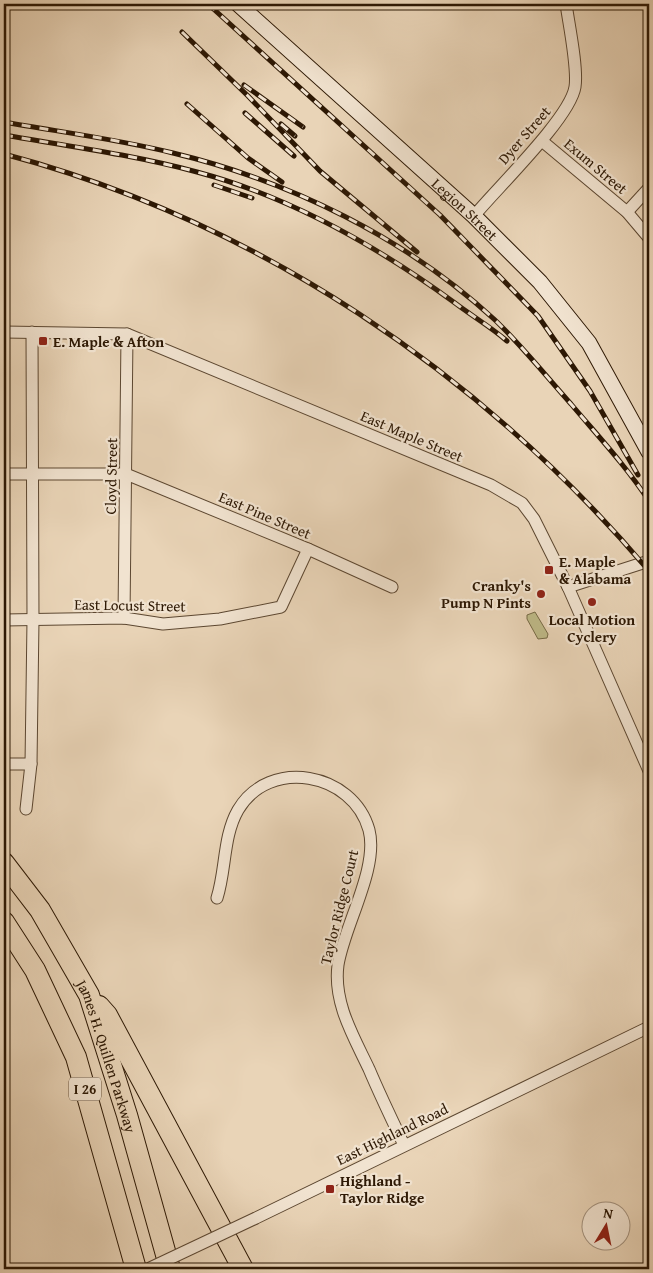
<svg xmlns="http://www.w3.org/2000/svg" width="653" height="1273" font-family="'Gentium Book Plus',serif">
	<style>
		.green { fill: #bfbb89; stroke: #766a46 }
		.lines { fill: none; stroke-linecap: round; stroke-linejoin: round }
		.street-casing { stroke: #5c4731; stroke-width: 13 }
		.secondary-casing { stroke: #2d1804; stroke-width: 17 }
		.highway-casing { stroke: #2d1804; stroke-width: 22 }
		.street { stroke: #f1e3d0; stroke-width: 11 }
		.secondary { stroke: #f1e3d0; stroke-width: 15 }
		.highway { stroke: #e9d4b7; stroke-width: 20 }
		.rail-casing { stroke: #2d1804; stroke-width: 5 }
		.rail { stroke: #f1e3d0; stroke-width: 3; stroke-dasharray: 9; stroke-linecap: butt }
		.street-bridge-casing { stroke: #5c4731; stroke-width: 13; stroke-linecap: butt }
		.street-bridge { stroke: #f1e3d0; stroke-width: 11 }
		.poi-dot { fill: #8f2418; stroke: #f1e3d0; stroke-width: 2 }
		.labels { text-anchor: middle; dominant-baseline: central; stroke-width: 4.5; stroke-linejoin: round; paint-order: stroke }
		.shield { fill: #f1e3d0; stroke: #685541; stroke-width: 1 }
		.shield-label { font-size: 14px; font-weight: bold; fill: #2d1804 }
		.street-label { font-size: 15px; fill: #2d1804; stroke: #f1e3d0 }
		.poi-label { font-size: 15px; font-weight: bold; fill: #2d1804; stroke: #f1e3d0; text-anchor: start }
	</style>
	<rect width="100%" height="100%" fill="#e9d4b7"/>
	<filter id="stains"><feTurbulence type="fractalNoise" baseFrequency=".004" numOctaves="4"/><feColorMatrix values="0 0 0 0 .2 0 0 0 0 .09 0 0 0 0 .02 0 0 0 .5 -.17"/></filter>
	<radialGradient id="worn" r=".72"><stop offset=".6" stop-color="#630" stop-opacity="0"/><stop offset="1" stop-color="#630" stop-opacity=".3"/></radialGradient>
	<path class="green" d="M535 612 548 634 547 638 538 639 527 619V615Z"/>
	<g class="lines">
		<defs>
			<g id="street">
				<path d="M542 141 627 212 649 238"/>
				<path d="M627 212 649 188"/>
				<path d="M474 216C497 188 570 118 575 87 578 68 569 25 566 4"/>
				<path d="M4 332 127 334 491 485 522 503 534 519 568 587 649 771"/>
				<path d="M4 474H126L308 549 392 587"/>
				<path d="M568 587 649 561"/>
				<path d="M124 618 127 334"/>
				<path d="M4 620 124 618 163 624 220 619 281 607 308 549"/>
				<path d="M4 764H31"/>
				<path d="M26 809 31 764 33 620 32 332"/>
				<path d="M217 898C226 870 223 836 238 810 269 757 353 772 369 830 379 868 344 926 338 965 333 1003 354 1037 369 1069 380 1095 392 1120 404 1145"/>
				<path d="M256 1218 649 1027"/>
			</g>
			<g id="secondary">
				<path id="s1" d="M238 4 474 216 540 282 589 343 649 452"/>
			</g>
			<g id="highway">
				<path id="s2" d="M4 863 40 910 89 995 127 1115 170 1269"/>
				<path d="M4 922 35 970 76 1057 136 1269"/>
				<path d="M99 1006 107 1015 243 1269"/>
			</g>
		</defs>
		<use href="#street" class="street-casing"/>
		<use href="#secondary" class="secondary-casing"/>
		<use href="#highway" class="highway-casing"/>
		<use href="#street" class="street"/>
		<use href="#secondary" class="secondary"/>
		<use href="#highway" class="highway"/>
		<defs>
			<g id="rail">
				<path d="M208 4 440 215 538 316 590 391 638 475"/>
				<path d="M182 32 248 96 320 171 417 252"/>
				<path d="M244 85 303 127"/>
				<path d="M187 104 248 158 282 182"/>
				<path d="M245 113 294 156"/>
				<path d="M4 122C60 132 117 139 173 153 290 181 406 238 495 320 522 346 546 376 571 404 598 436 626 466 649 501"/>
				<path d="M281 124 295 136"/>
				<path d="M4 135C68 146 134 155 197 172 291 197 377 246 455 303 472 316 491 327 507 341"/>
				<path d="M4 154C257 221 481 373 649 571"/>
				<path d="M214 185 252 198"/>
			</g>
		</defs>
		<use href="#rail" class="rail-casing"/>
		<use href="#rail" class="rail"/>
		<defs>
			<path id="street-bridge" d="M148 1269 256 1218"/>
		</defs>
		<use href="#street-bridge" class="street-bridge-casing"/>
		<use href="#street-bridge" class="street-bridge"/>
	</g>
	<g class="poi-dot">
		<rect x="38" y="336" width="10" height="10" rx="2.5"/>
		<rect x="544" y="565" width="10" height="10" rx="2.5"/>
		<circle cx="541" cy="594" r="5"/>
		<circle cx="592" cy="602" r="5"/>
		<rect x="325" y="1184" width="10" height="10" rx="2.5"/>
	</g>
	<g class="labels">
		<rect class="shield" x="69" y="1077.5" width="32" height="23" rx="4"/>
		<g class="shield-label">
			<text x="85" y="1089">I 26</text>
		</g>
		<g class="street-label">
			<text transform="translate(524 135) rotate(-49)">Dyer Street</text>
			<text transform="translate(596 166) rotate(40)">Exum Street</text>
			<text stroke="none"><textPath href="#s1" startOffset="306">Legion Street</textPath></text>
			<text transform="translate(412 436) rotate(23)">East Maple Street</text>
			<text transform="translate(111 476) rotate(-89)">Cloyd Street</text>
			<text transform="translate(265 515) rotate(23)">East Pine Street</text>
			<text transform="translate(130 605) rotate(1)">East Locust Street</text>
			<text transform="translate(339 907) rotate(-76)">Taylor Ridge Court</text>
			<text stroke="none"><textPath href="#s2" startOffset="221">James H. Quillen Parkway</textPath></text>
			<text transform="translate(392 1134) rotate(-26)">East Highland Road</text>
		</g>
		<g class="poi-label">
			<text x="53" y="341">E. Maple &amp; Afton</text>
			<text x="559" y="561">E. Maple<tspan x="559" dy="17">&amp; Alabama</tspan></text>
			<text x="531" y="585" text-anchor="end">Cranky's<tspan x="531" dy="17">Pump N Pints</tspan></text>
			<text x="592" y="619" text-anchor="middle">Local Motion<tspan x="592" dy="17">Cyclery</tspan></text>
			<text x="340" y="1180">Highland -<tspan x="340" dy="17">Taylor Ridge</tspan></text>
		</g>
	</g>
	<rect width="653" height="1273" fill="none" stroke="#e9d4b7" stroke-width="20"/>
	<rect x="5" y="5" width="643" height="1263" fill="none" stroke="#2d1804" stroke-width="2.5"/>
	<rect x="10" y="10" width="633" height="1253" fill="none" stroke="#2d1804"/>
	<g transform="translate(606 1226) rotate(10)"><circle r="24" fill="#f1e3d0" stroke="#a3927e"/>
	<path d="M0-4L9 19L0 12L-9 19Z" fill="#8f2418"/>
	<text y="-8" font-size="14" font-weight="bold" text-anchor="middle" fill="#2d1804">N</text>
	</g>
	<rect width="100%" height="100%" filter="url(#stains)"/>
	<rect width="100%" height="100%" fill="url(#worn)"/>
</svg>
